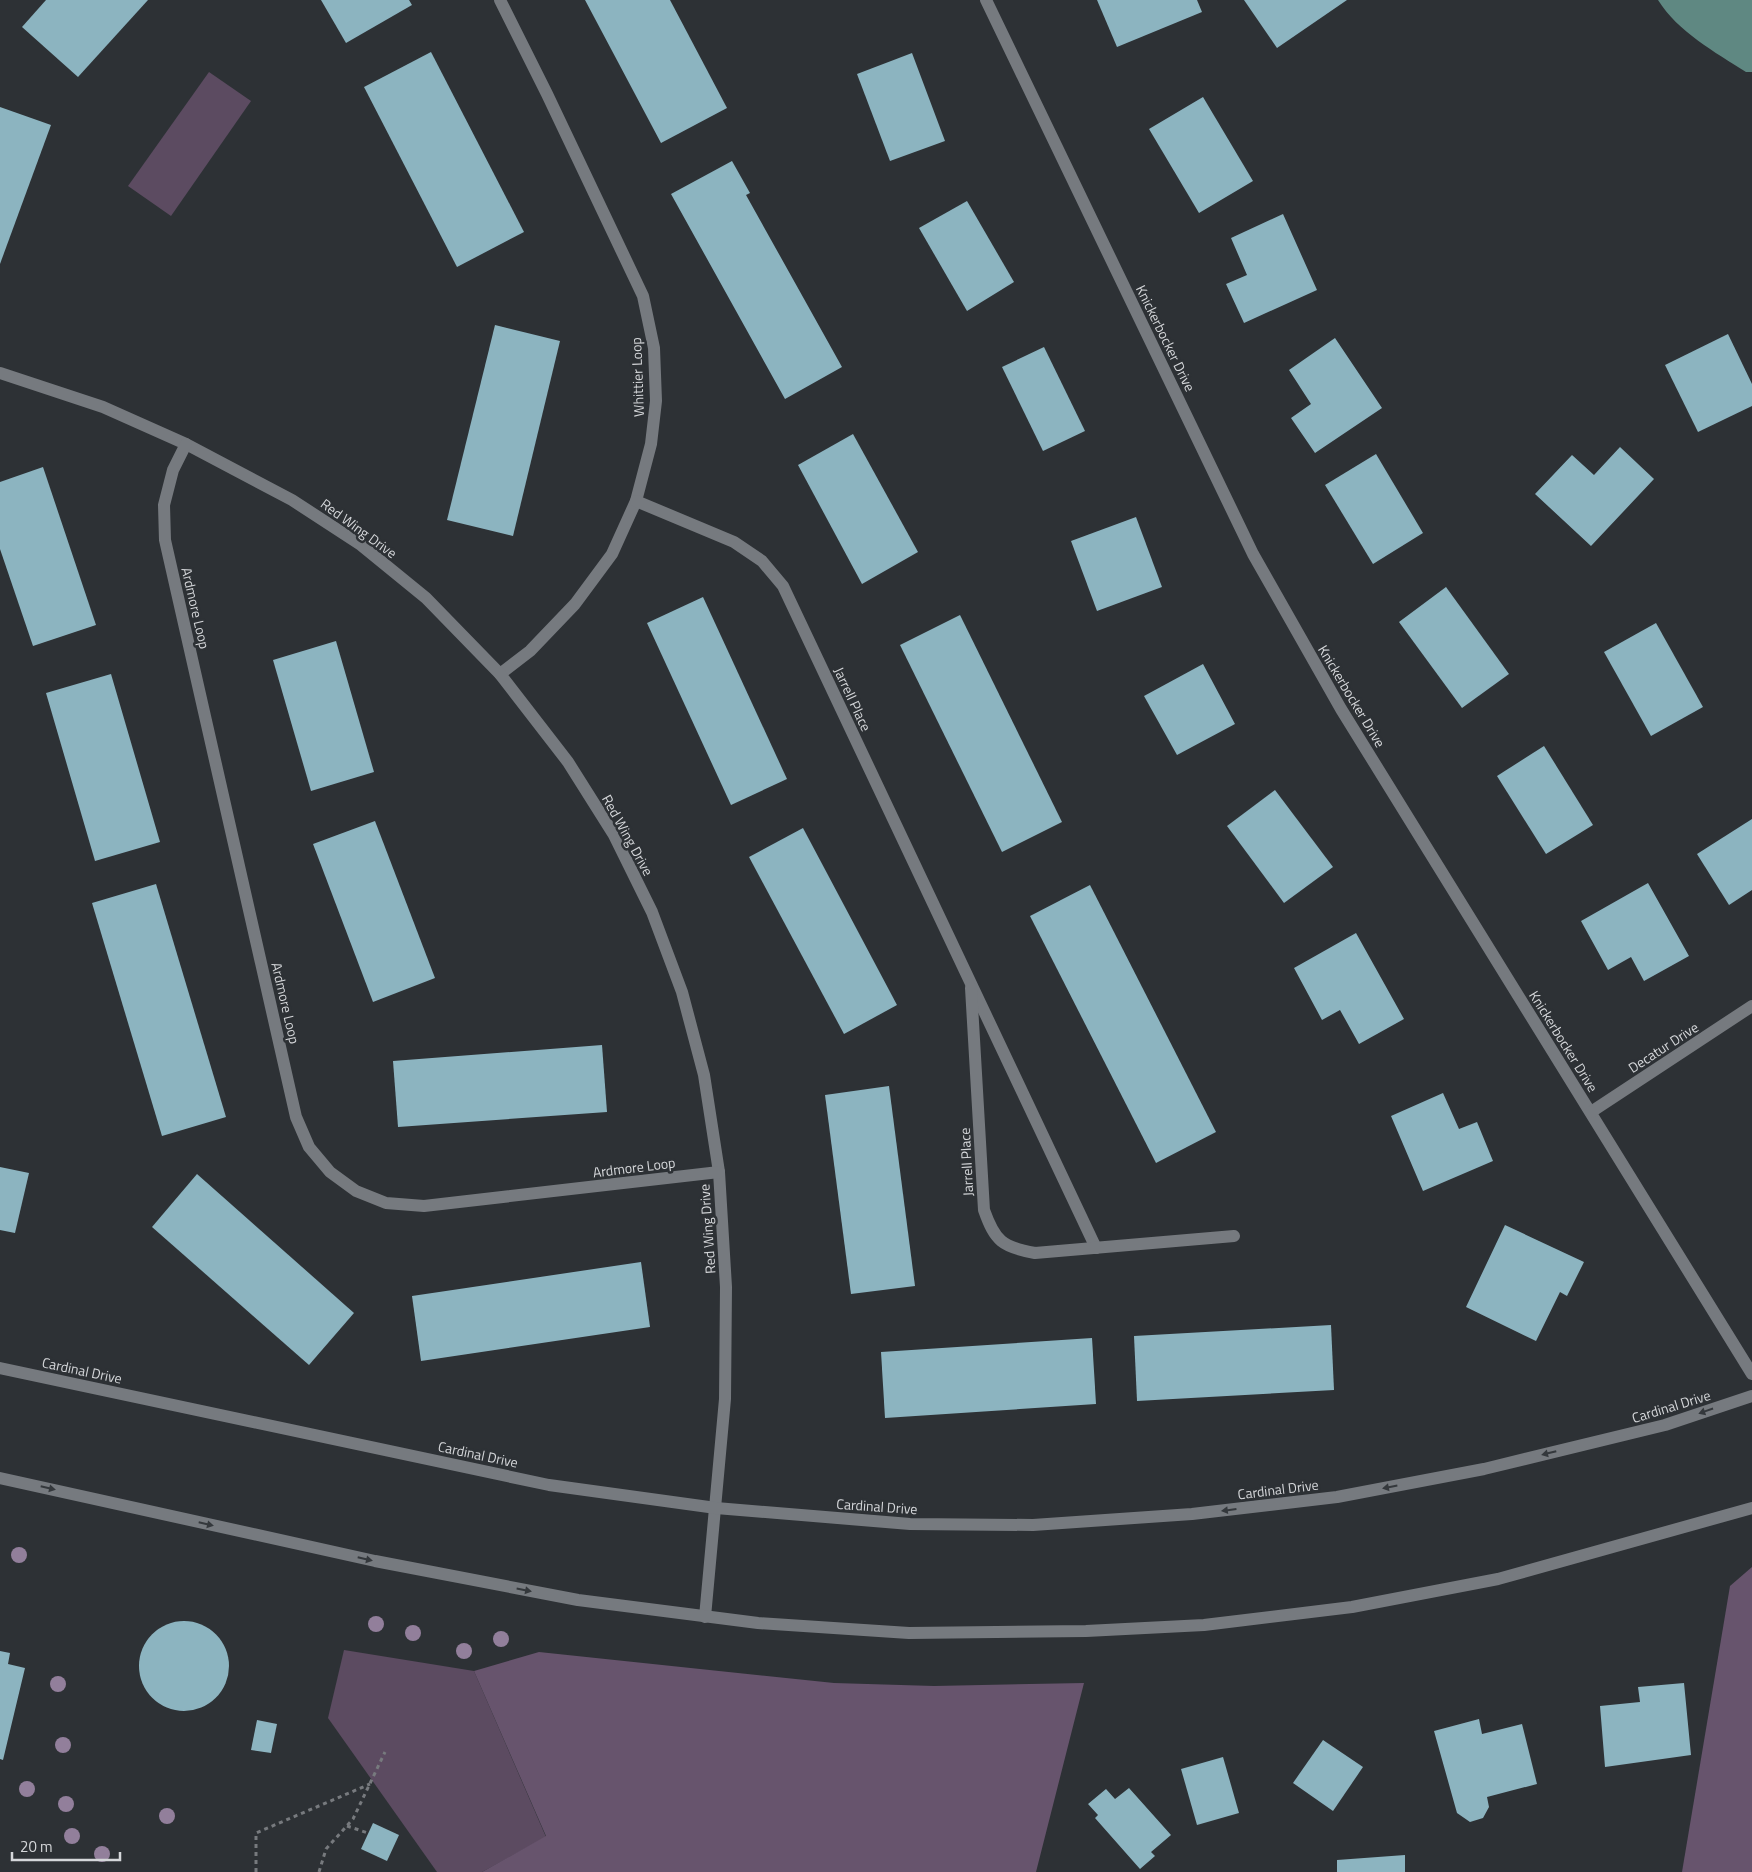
<svg xmlns="http://www.w3.org/2000/svg" width="1752" height="1872" font-family="'Titillium Web',sans-serif">
	<style>
		.green { fill: #5c4b61 }
		.forest { fill: #67546d }
		.water { fill: #5f8882 }
		.building { fill: #8cb4c0 }
		.lines { fill: none; stroke-linecap: round; stroke-linejoin: round }
		.path { stroke: #777a7e; stroke-width: 3; stroke-dasharray: 4 4; stroke-linecap: butt }
		.minor { stroke: #767a7f; stroke-width: 12 }
		.secondary { stroke: #767a7f; stroke-width: 12 }
		.tree { fill: #927f9b }
		.oneway { fill: #34383c }
		.labels { text-anchor: middle; dominant-baseline: central; stroke-width: 5; stroke-linejoin: round; paint-order: stroke }
		.street-label { font-size: 14px; fill: #d5d7da; stroke: #2d3135 }
	</style>
	<rect width="100%" height="100%" fill="#2d3135"/>
	<g class="green">
		<path d="M209 72 251 101 171 216 128 186Z"/>
		<path d="M344 1650 474 1671 546 1837 482 1872H437L328 1718Z"/>
	</g>
	<g class="forest">
		<path d="M1752 1567V1872H1682L1730 1586Z"/>
		<path d="M539 1652 834 1683 934 1686 1084 1683 1036 1872H482L546 1836 474 1671Z"/>
	</g>
	<path class="water" d="M1658 0H1752V72H1746C1715 52 1678 32 1658 0Z"/>
	<g class="building">
		<path d="M46 0H148L78 77 22 27Z"/>
		<path d="M321 0H409L412 5 346 43Z"/>
		<path d="M585 0H670L727 108 661 143Z"/>
		<path d="M1097 0H1197L1202 12 1117 47Z"/>
		<path d="M1244 0H1347L1277 48Z"/>
		<path d="M431 52 524 232 457 267 364 87Z"/>
		<path d="M912 53 945 141 890 161 857 74Z"/>
		<path d="M1203 97 1253 181 1199 213 1149 129Z"/>
		<path d="M0 107 51 125 0 264Z"/>
		<path d="M732 161 750 193 746 195 842 367 785 399 671 194Z"/>
		<path d="M967 201 1014 282 967 311 919 228Z"/>
		<path d="M1283 214 1317 290 1244 323 1226 284 1247 275 1231 238Z"/>
		<path d="M495 325 560 341 513 536 447 520Z"/>
		<path d="M1728 334 1752 384V406L1698 432 1665 365Z"/>
		<path d="M1335 338 1382 408 1315 453 1291 418 1311 404 1289 370Z"/>
		<path d="M1044 347 1085 431 1043 451 1002 367Z"/>
		<path d="M853 434 918 552 862 584 798 465Z"/>
		<path d="M1620 447 1654 479 1591 546 1535 494 1572 455 1594 475Z"/>
		<path d="M1376 454 1423 533 1373 564 1325 485Z"/>
		<path d="M43 467 96 625 33 646 0 549V482Z"/>
		<path d="M1136 517 1162 587 1097 611 1071 541Z"/>
		<path d="M1446 587 1509 674 1462 708 1399 622Z"/>
		<path d="M703 597 787 779 731 805 647 623Z"/>
		<path d="M960 615 1062 822 1002 852 900 645Z"/>
		<path d="M1656 623 1703 707 1651 736 1604 652Z"/>
		<path d="M336 641 374 772 311 791 273 660Z"/>
		<path d="M1203 664 1235 724 1177 755 1144 696Z"/>
		<path d="M111 674 160 842 95 861 46 693Z"/>
		<path d="M1544 746 1593 825 1546 854 1497 776Z"/>
		<path d="M1275 790 1333 867 1284 903 1227 826Z"/>
		<path d="M1752 819V890L1729 905 1697 854Z"/>
		<path d="M375 821 435 978 373 1002 313 844Z"/>
		<path d="M803 828 897 1005 844 1034 749 857Z"/>
		<path d="M1648 883 1689 956 1644 981 1631 957 1608 970 1581 921Z"/>
		<path d="M156 884 226 1117 162 1136 92 903Z"/>
		<path d="M1090 885 1216 1132 1156 1163 1030 916Z"/>
		<path d="M1356 933 1404 1019 1359 1044 1340 1010 1322 1020 1294 968Z"/>
		<path d="M602 1045 607 1112 398 1127 393 1061Z"/>
		<path d="M889 1086 915 1286 851 1294 825 1095Z"/>
		<path d="M1443 1093 1459 1129 1477 1122 1493 1161 1423 1191 1391 1116Z"/>
		<path d="M0 1167 29 1173 15 1233 0 1230Z"/>
		<path d="M197 1174 354 1313 309 1365 152 1227Z"/>
		<path d="M1505 1225 1584 1262 1567 1296 1560 1292 1536 1341 1466 1307Z"/>
		<path d="M641 1262 650 1327 421 1361 412 1296Z"/>
		<path d="M1331 1325 1334 1390 1137 1401 1134 1336Z"/>
		<path d="M1092 1338 1096 1404 885 1418 881 1352Z"/>
		<circle cx="184" cy="1666" r="45"/>
		<path d="M0 1651 10 1653 8 1664 25 1668 3 1760 0 1759Z"/>
		<path d="M1684 1683 1691 1755 1605 1767 1600 1706 1640 1702 1638 1687Z"/>
		<path d="M1479 1719 1482 1734 1522 1724 1537 1784 1487 1797 1489 1807 1483 1818 1470 1822 1457 1813 1434 1731Z"/>
		<path d="M257 1720 277 1724 271 1753 251 1750Z"/>
		<path d="M1323 1740 1363 1767 1333 1811 1293 1783Z"/>
		<path d="M1223 1757 1239 1813 1197 1825 1181 1769Z"/>
		<path d="M1129 1788 1171 1835 1151 1852 1155 1856 1140 1869 1095 1818 1098 1815 1088 1804 1106 1789 1115 1799Z"/>
		<path d="M373 1823 399 1835 387 1861 361 1849Z"/>
		<path d="M1405 1855V1872H1337V1860Z"/>
	</g>
	<g class="lines">
		<g class="path">
			<path d="M347 1826 368 1833"/>
			<path d="M256 1872V1833L370 1784"/>
			<path d="M319 1872 326 1849 353 1819 385 1752"/>
		</g>
		<g class="minor">
			<path d="M500 0 547 94 643 296 654 348 656 401 651 444 636 501 612 554 575 604 530 651 500 674"/>
			<path d="M986 0 1253 554 1341 709 1752 1374"/>
			<path d="M0 373 103 407 186 444 292 500 361 545 426 598 500 674 568 762 614 835 652 912 682 992 704 1075 719 1172 726 1287 725 1399 705 1617"/>
			<path d="M186 444 173 470 164 505 165 540 296 1117 309 1147 330 1172 356 1191 386 1203 424 1206 719 1172"/>
			<path d="M636 501 734 542 762 561 783 586 1096 1248"/>
			<path d="M971 988 984 1210C995 1241 1002 1247 1035 1253L1234 1236"/>
			<path d="M1591 1112 1752 1006"/>
		</g>
		<g class="secondary">
			<path d="M0 1368 549 1485 716 1508 910 1524 1033 1525 1192 1514 1337 1497 1484 1469 1665 1425 1752 1396"/>
			<path d="M0 1478 375 1561 578 1600 758 1623 909 1633 1086 1631 1204 1625 1352 1607 1498 1579 1752 1508"/>
		</g>
	</g>
	<g class="tree">
		<circle cx="19" cy="1555" r="8"/>
		<circle cx="376" cy="1624" r="8"/>
		<circle cx="413" cy="1633" r="8"/>
		<circle cx="501" cy="1639" r="8"/>
		<circle cx="464" cy="1651" r="8"/>
		<circle cx="58" cy="1684" r="8"/>
		<circle cx="63" cy="1745" r="8"/>
		<circle cx="27" cy="1789" r="8"/>
		<circle cx="66" cy="1804" r="8"/>
		<circle cx="167" cy="1816" r="8"/>
		<circle cx="72" cy="1836" r="8"/>
		<circle cx="102" cy="1854" r="8"/>
	</g>
	<defs><path id="oneway-solid" d="M-6-.8H1V-3.2L6.5 0L1 3.2V.8H-6Z" transform="scale(1.25)"/></defs>
	<g class="oneway">
		<use href="#oneway-solid" transform="translate(1706 1411) rotate(161)"/>
		<use href="#oneway-solid" transform="translate(1549 1453) rotate(166)"/>
		<use href="#oneway-solid" transform="translate(1390 1487) rotate(169)"/>
		<use href="#oneway-solid" transform="translate(48 1488) rotate(13)"/>
		<use href="#oneway-solid" transform="translate(1229 1510) rotate(173)"/>
		<use href="#oneway-solid" transform="translate(206 1524) rotate(13)"/>
		<use href="#oneway-solid" transform="translate(365 1559) rotate(13)"/>
		<use href="#oneway-solid" transform="translate(524 1590) rotate(11)"/>
	</g>
	<g class="labels">
		<g class="street-label">
			<text transform="translate(1166 338) rotate(64)">Knickerbocker Drive</text>
			<text transform="translate(637 377) rotate(-92)">Whittier Loop</text>
			<text transform="translate(359 528) rotate(36)">Red Wing Drive</text>
			<text transform="translate(196 608) rotate(77)">Ardmore Loop</text>
			<text transform="translate(1352 696) rotate(59)">Knickerbocker Drive</text>
			<text transform="translate(853 699) rotate(65)">Jarrell Place</text>
			<text transform="translate(628 835) rotate(61)">Red Wing Drive</text>
			<text transform="translate(286 1003) rotate(77)">Ardmore Loop</text>
			<text transform="translate(1564 1041) rotate(58)">Knickerbocker Drive</text>
			<text transform="translate(1663 1047) rotate(-33)">Decatur Drive</text>
			<text transform="translate(966 1162) rotate(-93)">Jarrell Place</text>
			<text transform="translate(634 1167) rotate(-7)">Ardmore Loop</text>
			<text transform="translate(707 1229) rotate(-94)">Red Wing Drive</text>
			<text transform="translate(82 1370) rotate(12)">Cardinal Drive</text>
			<text transform="translate(1671 1406) rotate(-17)">Cardinal Drive</text>
			<text transform="translate(478 1454) rotate(12)">Cardinal Drive</text>
			<text transform="translate(1278 1489) rotate(-7)">Cardinal Drive</text>
			<text transform="translate(877 1506) rotate(4)">Cardinal Drive</text>
		</g>
	</g>
	<path d="M12 1852v8h108v-8" fill="none" stroke="#d5d7da" stroke-width="2.5"/>
	<text x="20" y="1852" font-size="15" fill="#d5d7da" stroke="#2d3135" stroke-width="4" paint-order="stroke">20 m</text>
</svg>
